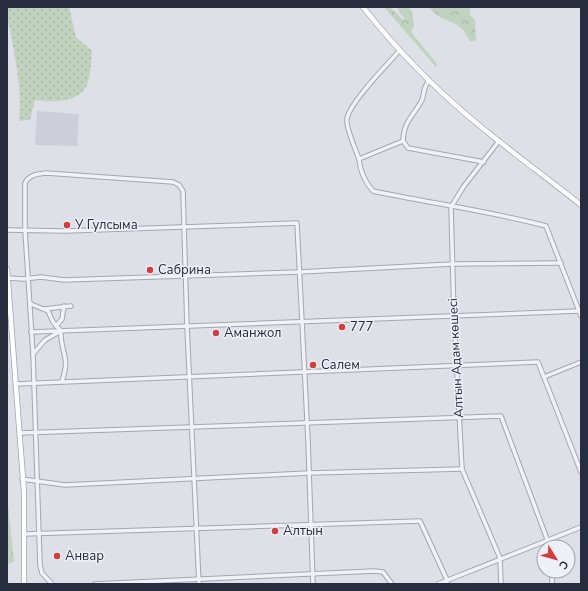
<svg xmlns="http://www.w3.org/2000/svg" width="588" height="591" font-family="'Nunito Sans',sans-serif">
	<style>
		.built { fill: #cccfda }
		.grass { fill: url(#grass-dots) }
		.forest { fill: url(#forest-crowns) }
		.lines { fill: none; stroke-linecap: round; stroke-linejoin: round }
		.minor-casing { stroke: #a3a6b2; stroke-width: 5.5 }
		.major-casing { stroke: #9da3b4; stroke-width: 6 }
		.minor { stroke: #f1f2f6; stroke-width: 3.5 }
		.major { stroke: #fff; stroke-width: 4.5 }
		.poi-dot { fill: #d23e3f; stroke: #edf0f6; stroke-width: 1.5 }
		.labels { text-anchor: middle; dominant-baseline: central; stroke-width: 3; stroke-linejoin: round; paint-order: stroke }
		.poi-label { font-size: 13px; fill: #272c3f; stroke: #edf0f6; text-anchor: start }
		.street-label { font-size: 13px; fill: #272c3f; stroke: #edf0f6 }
	</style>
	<defs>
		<pattern id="grass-dots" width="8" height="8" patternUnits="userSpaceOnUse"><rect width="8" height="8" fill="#c1d2bf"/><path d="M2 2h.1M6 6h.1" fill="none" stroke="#a6b4a5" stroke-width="1.8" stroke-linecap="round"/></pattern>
		<pattern id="forest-crowns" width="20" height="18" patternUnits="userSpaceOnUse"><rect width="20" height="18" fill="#c1d2bf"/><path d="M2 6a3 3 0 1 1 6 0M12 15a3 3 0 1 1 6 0" fill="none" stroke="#a6b4a5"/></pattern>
	</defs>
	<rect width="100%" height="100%" fill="#dee0e8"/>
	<path class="built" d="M37 111 79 114 77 146 35 145Z"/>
	<path class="grass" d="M7 7H69L76 37 92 51C91 59 91 80 86 87 76 104 51 102 35 100L30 120 19 121C22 95 17 67 12 41 10 27 7 22 7 7Z"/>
	<g class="forest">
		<path d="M384 7H390L403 20 404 18 399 12 398 7H408L412 11 414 25 411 32 437 64 436 67Z"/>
		<path d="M429 7H470V15L475 20 476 40 470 42C459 15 442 26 429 7Z"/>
		<path d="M7 495 14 562 7 564Z"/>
	</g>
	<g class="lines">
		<defs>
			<g id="minor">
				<path d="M429 80C422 90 425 92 422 100 413 117 404 120 403 141L408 148 484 162"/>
				<path d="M403 141 359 159C360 170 365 182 373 191 430 203 489 211 546 226L581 316"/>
				<path d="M499 141 464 186 451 207 454 317 462 469 500 558 501 584"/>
				<path d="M359 159C356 150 345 127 347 118 352 100 387 65 400 50"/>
				<path d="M7 230 65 231 297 223 308 440 313 584"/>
				<path d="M7 278 24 279 41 277 64 280 300 272 452 264 561 263"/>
				<path d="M31 304 48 311 53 322 61 331 45 340 33 354"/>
				<path d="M44 309 71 306"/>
				<path d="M56 326 62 319 64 306"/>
				<path d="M61 331C60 353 71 356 62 381"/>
				<path d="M31 332 579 311"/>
				<path d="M544 377 581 362"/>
				<path d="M16 384 538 362 581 472"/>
				<path d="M20 433 501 416 550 547"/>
				<path d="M22 479 65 485 309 473 462 469"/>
				<path d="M24 534 420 521 447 580V584"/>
				<path d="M52 584 42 573 40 565 33 354 25 230V183C29 175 37 174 46 173L173 182 179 185 183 191 187 327 199 584"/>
				<path d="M95 584 374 571 383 572 392 584"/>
				<path d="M438 584 581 527"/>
				<path d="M552 584V571"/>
			</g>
			<g id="major">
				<path d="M363 7C397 50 437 91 480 126 513 153 547 178 581 205"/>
				<path d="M7 269 24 492V584"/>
			</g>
		</defs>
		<use href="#minor" class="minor-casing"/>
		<use href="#major" class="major-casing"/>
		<use href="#minor" class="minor"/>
		<use href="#major" class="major"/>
	</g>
	<g class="poi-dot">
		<circle cx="67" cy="225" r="4"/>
		<circle cx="150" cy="270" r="4"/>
		<circle cx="342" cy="327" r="4"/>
		<circle cx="216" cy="333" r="4"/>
		<circle cx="313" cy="365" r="4"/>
		<circle cx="275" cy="531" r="4"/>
		<circle cx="57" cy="556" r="4"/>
	</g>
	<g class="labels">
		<g class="poi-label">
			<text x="75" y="225">У Гулсыма</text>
			<text x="158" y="270">Сабрина</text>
			<text x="350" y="327">777</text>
			<text x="224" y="333">Аманжол</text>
			<text x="321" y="365">Салем</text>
			<text x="283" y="531">Алтын</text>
			<text x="65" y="556">Анвар</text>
		</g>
		<g class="street-label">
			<text transform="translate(456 358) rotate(-93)">Алтын Адам көшесі</text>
		</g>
	</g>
	<rect width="588" height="591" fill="none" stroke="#272c3f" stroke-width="16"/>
	<g transform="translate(556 559) rotate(127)"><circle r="19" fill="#edf0f6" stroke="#9ea2ad"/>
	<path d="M0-3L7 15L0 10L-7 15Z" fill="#d23e3f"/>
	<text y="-6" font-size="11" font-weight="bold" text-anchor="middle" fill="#272c3f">С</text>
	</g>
</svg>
